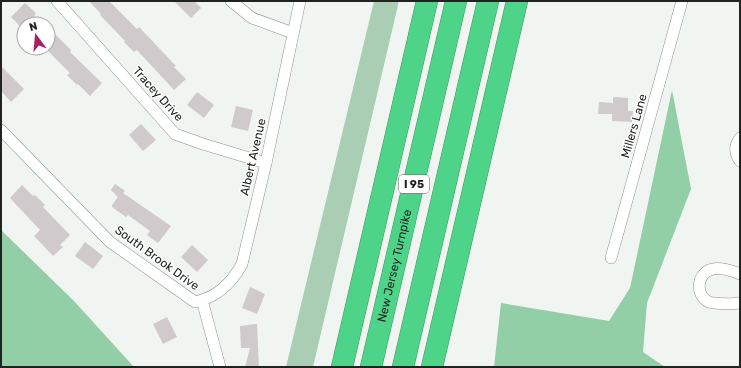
<svg xmlns="http://www.w3.org/2000/svg" width="741" height="368" font-family="Rubik,sans-serif">
	<style>
		.green { fill: #a9ceb4 }
		.forest { fill: #92cfa7 }
		.building { fill: #d0cacc }
		.lines { fill: none; stroke-linecap: round; stroke-linejoin: round }
		.minor-casing { stroke: #8e928f; stroke-width: 12 }
		.motorway-casing { stroke: #3e9664; stroke-width: 22 }
		.minor { stroke: #fff; stroke-width: 11 }
		.motorway { stroke: #4ed488; stroke-width: 21 }
		.labels { text-anchor: middle; dominant-baseline: central; stroke-width: 3; stroke-linejoin: round; paint-order: stroke }
		.shield { fill: #fff; stroke: #646564; stroke-width: 1 }
		.shield-label { font-size: 11px; font-weight: bold; fill: #212321 }
		.street-label { font-size: 12px; fill: #212321; stroke: #fff }
	</style>
	<rect width="100%" height="100%" fill="#f0f5f1"/>
	<path class="green" d="M374 1H399L313 367H286Z"/>
	<g class="forest">
		<path d="M672 90 691 189 647 303 643 352 665 367H494L501 303 609 321 630 288Z"/>
		<path d="M1 230 74 301 134 367H1Z"/>
	</g>
	<g class="building">
		<path d="M89 1H109L137 29 139 27 176 66 174 67 186 79 174 90 137 50 134 52 124 42 125 41 100 15 101 14Z"/>
		<path d="M174 1H194L201 8 191 18Z"/>
		<path d="M25 3 36 13 34 16 42 24H24V30L11 17Z"/>
		<path d="M56 35 71 50 70 52 102 83 90 96 78 84 77 85 67 75 70 73 48 51V43Z"/>
		<path d="M1 66 24 89 11 102 1 91Z"/>
		<path d="M197 92 214 105 204 118 187 105Z"/>
		<path d="M613 97 628 98V111H633L632 122 612 121V114H598L599 102 613 103Z"/>
		<path d="M236 106 253 110 248 131 231 127Z"/>
		<path d="M141 124 156 140 143 151 129 135Z"/>
		<path d="M115 184 125 191 123 193 171 226 158 243 147 235 150 231 128 215 126 217 112 207V205L118 197 111 190Z"/>
		<path d="M22 185 33 196 35 195 45 205 43 207 70 235 60 245 63 247 53 256 34 236 40 230 10 198Z"/>
		<path d="M85 242 103 256 93 269 75 256Z"/>
		<path d="M192 245 208 260 197 272 181 257Z"/>
		<path d="M250 287 265 294 257 314 242 308Z"/>
		<path d="M167 317 177 337 163 344 153 324Z"/>
		<path d="M257 324 259 367H245L250 348H241L240 326Z"/>
	</g>
	<g class="lines">
		<defs>
			<g id="minor">
				<path d="M57 1 175 134 203 144 266 163"/>
				<path d="M231 1 252 18 293 33"/>
				<path d="M1 130 110 242 195 302C217 297 231 284 242 264L266 163 300 1"/>
				<path d="M740 138C734 146 735 154 740 161"/>
				<path d="M611 258 682 1"/>
				<path d="M740 274C733 271 720 267 713 269 697 272 694 295 709 302 715 304 734 304 740 303"/>
				<path d="M202 300 220 367"/>
			</g>
			<g id="motorway">
				<path d="M342 367 427 1"/>
				<path id="s1" d="M371 367 456 1"/>
				<path d="M403 367 488 1"/>
				<path d="M432 367 517 1"/>
			</g>
		</defs>
		<use href="#minor" class="minor-casing"/>
		<use href="#motorway" class="motorway-casing"/>
		<use href="#minor" class="minor"/>
		<use href="#motorway" class="motorway"/>
	</g>
	<g class="labels">
		<rect class="shield" x="399" y="175" width="30" height="18" rx="3"/>
		<g class="shield-label">
			<text x="414" y="184">I 95</text>
		</g>
		<g class="street-label">
			<text transform="translate(158 94) rotate(48)">Tracey Drive</text>
			<text transform="translate(634 126) rotate(-74)">Millers Lane</text>
			<text transform="translate(253 157) rotate(-77)">Albert Avenue</text>
			<text transform="translate(157 258) rotate(36)">South Brook Drive</text>
			<text stroke="none"><textPath href="#s1" startOffset="104">New Jersey Turnpike</textPath></text>
		</g>
	</g>
	<rect width="741" height="368" fill="none" stroke="#212321" stroke-width="4"/>
	<g transform="translate(36 36) rotate(344)"><circle r="19" fill="#ffffff" stroke="#a6a7a6"/>
	<path d="M0-3L7 15L0 10L-7 15Z" fill="#aa2065"/>
	<text y="-6" font-size="11" font-weight="bold" text-anchor="middle" fill="#212321">N</text>
	</g>
</svg>
